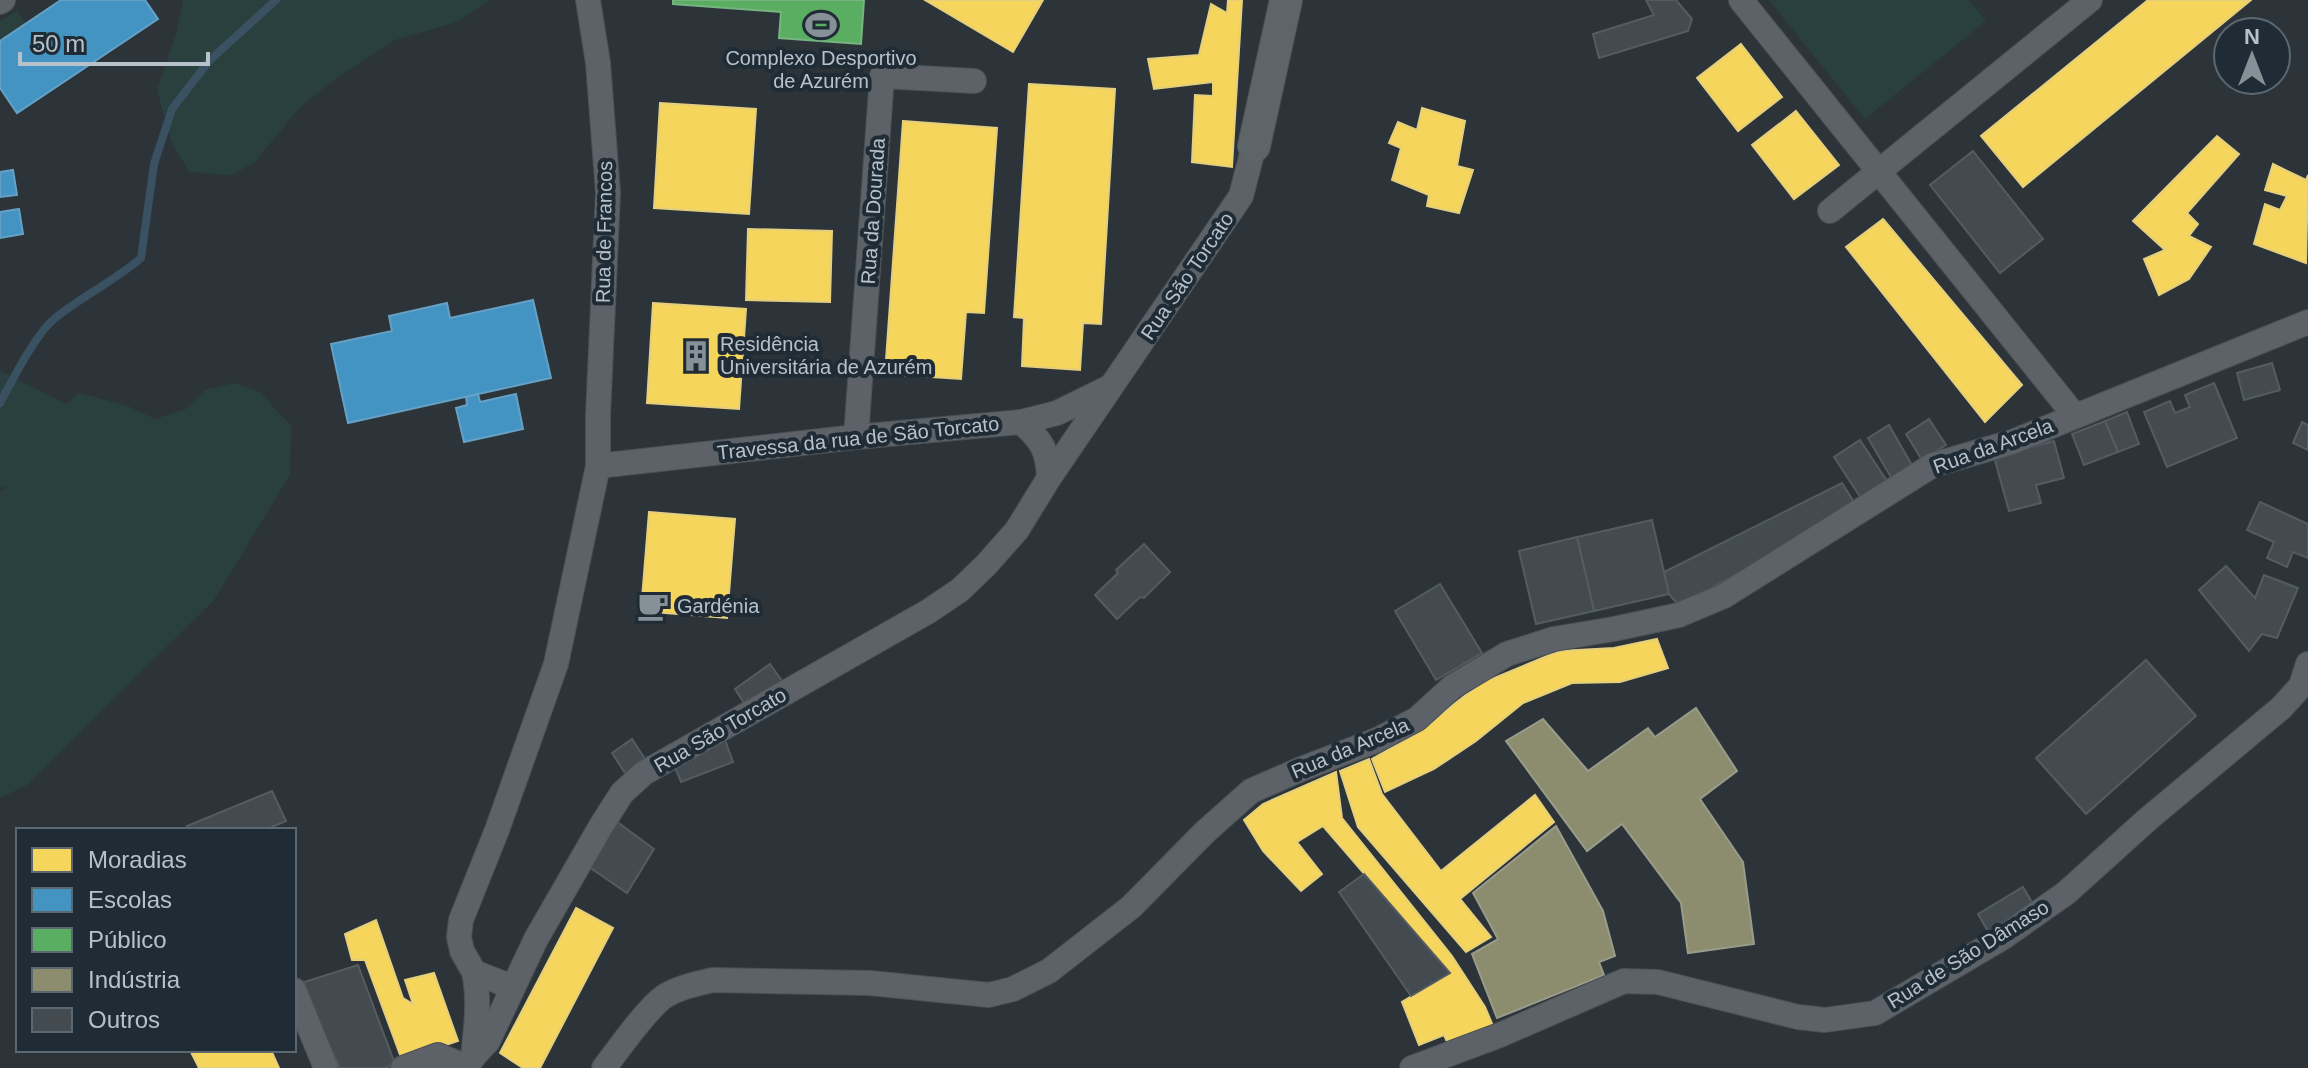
<svg xmlns="http://www.w3.org/2000/svg" width="2308" height="1068" font-family="Helvetica,sans-serif">
	<style>
		.green { fill: #29403f }
		.homes { fill: #f6d55c; stroke: #e3cf7d; stroke-width: 2 }
		.schools { fill: #4393c3; stroke: #66a1c5; stroke-width: 2 }
		.public { fill: #5aae61; stroke: #76b480; stroke-width: 2 }
		.industry { fill: #8c8c6e; stroke: #999c8a; stroke-width: 2 }
		.lines { fill: none; stroke-linecap: round; stroke-linejoin: round }
		.stream { stroke: #395161; stroke-width: 8 }
		.building { fill: #444b50; stroke: #545c61; stroke-width: 2 }
		.minor-casing { stroke: #4a5054; stroke-width: 26 }
		.major-casing { stroke: #4a5156; stroke-width: 34 }
		.minor { stroke: #5c6267; stroke-width: 24 }
		.major { stroke: #5e6569; stroke-width: 32 }
		.labels { text-anchor: middle; dominant-baseline: central; stroke-width: 8; stroke-linejoin: round; paint-order: stroke }
		.poi-label { font-size: 20px; fill: #b7c1ca; stroke: #1f2c35; text-anchor: start }
		.street-label { font-size: 20px; fill: #b7c1ca; stroke: #1f2c35 }
	</style>
	<rect width="100%" height="100%" fill="#2c3439"/>
	<g class="green">
		<path d="M183 0H489L457 22 395 40 341 75 301 106 255 162 232 175 189 172 172 143 157 90 176 34Z"/>
		<path d="M1769 0H1969L1986 21 1865 119Z"/>
		<path d="M17 11 26 23 0 40V21Z"/>
		<path d="M0 371 66 404 79 393 128 406 155 419 186 409 205 390 234 383 260 392 291 426 290 475 214 600 27 785 0 798V492L9 485 0 488Z"/>
	</g>
	<g class="homes">
		<path d="M925 0H1043L1013 52Z"/>
		<path d="M1228 0H1242L1232 167 1192 162 1195 95 1213 96V82L1154 89 1148 59 1199 55 1211 4 1227 13Z"/>
		<path d="M2148 0H2251L2023 187 1981 136Z"/>
		<path d="M1741 44 1782 97 1738 131 1697 78Z"/>
		<path d="M1029 84 1115 89 1101 324 1083 323 1080 370 1022 366 1024 318 1014 317Z"/>
		<path d="M660 103 756 109 749 214 654 208Z"/>
		<path d="M1422 108 1465 121 1457 166 1473 170 1459 213 1427 206 1429 195 1392 180 1401 148 1389 143 1398 122 1417 130Z"/>
		<path d="M1796 111 1839 165 1794 199 1752 145Z"/>
		<path d="M903 121 997 128 984 313 966 312 961 379 885 374Z"/>
		<path d="M2217 136 2239 154 2187 213 2198 224 2189 236 2211 247 2189 279 2159 295 2144 259 2165 250 2133 221Z"/>
		<path d="M2273 164 2306 180 2308 175 2306 263 2254 244 2265 204 2280 210 2287 196 2265 190Z"/>
		<path d="M1883 219 2022 385 1985 422 1846 247Z"/>
		<path d="M748 229 832 231 830 302 746 300Z"/>
		<path d="M653 303 746 309 739 409 647 403Z"/>
		<path d="M649 512 735 519 727 618 641 611Z"/>
		<path d="M1657 639 1668 668 1620 682 1572 683 1523 703 1476 741 1434 769 1385 792 1372 759 1416 734 1490 676 1492 679 1559 651 1614 648Z"/>
		<path d="M1369 759 1382 794 1441 871 1535 795 1554 822 1460 899 1491 937 1466 952 1358 827 1340 771Z"/>
		<path d="M1336 772 1342 818 1452 956 1485 1007 1493 1026 1449 1046 1444 1035 1419 1045 1402 1002 1450 973 1323 826 1297 842 1322 874 1301 891 1263 851 1244 820 1263 804Z"/>
		<path d="M576 908 613 928 540 1068H523L500 1053Z"/>
		<path d="M376 920 403 998 413 1004 405 980 434 973 458 1041 402 1060 365 960H352L345 934Z"/>
		<path d="M190 1050H271L279 1068H199Z"/>
	</g>
	<g class="schools">
		<path d="M61 0H145L158 19 17 113 0 88V41Z"/>
		<path d="M13 170 17 195 0 197V172Z"/>
		<path d="M19 209 23 234 0 238V212Z"/>
		<path d="M533 300 551 378 348 423 331 344 392 331 389 316 447 303 450 318Z"/>
		<path d="M478 394 480 402 516 394 523 429 464 442 456 408 467 405 466 397Z"/>
	</g>
	<path class="public" d="M673 0H864L861 44 779 38 781 12 673 4Z"/>
	<g class="industry">
		<path d="M1696 708 1737 771 1700 799 1743 862 1754 944 1688 953 1681 903 1622 824 1587 851 1506 741 1543 719 1588 771 1648 728 1655 737Z"/>
		<path d="M1556 826 1603 911 1615 956 1599 962 1604 975 1497 1018 1472 954 1498 939 1473 893Z"/>
	</g>
	<g class="lines">
		<path class="stream" d="M0 403C12 381 35 335 54 319 82 296 113 282 141 258L154 164 172 109 209 61 276 0"/>
	</g>
	<g class="building">
		<path d="M1646 0H1676L1692 19 1688 31 1599 58 1593 34 1654 15Z"/>
		<path d="M1973 151 2043 239 2000 273 1930 185Z"/>
		<path d="M2272 363 2280 390 2244 400 2237 373Z"/>
		<path d="M2214 383 2237 438 2167 467 2144 412 2170 401 2175 413 2190 407 2185 395Z"/>
		<path d="M2127 412 2139 444 2118 452 2105 421Z"/>
		<path d="M1929 419 1946 445 1922 460 1906 434Z"/>
		<path d="M2105 421 2118 452 2084 465 2072 434Z"/>
		<path d="M2302 422 2308 425V450L2293 443Z"/>
		<path d="M1889 425 1913 467 1892 479 1868 438Z"/>
		<path d="M1860 440 1887 481 1861 498 1834 457Z"/>
		<path d="M2054 441 2064 478 2036 485 2041 503 2009 511 1994 457Z"/>
		<path d="M1842 483 1857 507 1679 606 1669 594 1664 572Z"/>
		<path d="M2260 502 2308 524V558L2293 552 2287 567 2267 558 2274 542 2247 530Z"/>
		<path d="M1652 520 1669 594 1594 611 1577 537Z"/>
		<path d="M1577 537 1594 611 1536 624 1519 551Z"/>
		<path d="M1144 544 1170 572 1144 598 1140 597 1117 619 1095 595 1118 573 1116 570Z"/>
		<path d="M2226 566 2255 598 2264 575 2298 588 2277 638 2262 634 2249 651 2199 590Z"/>
		<path d="M1440 584 1482 653 1436 680 1395 611Z"/>
		<path d="M2146 660 2196 716 2086 814 2036 758Z"/>
		<path d="M770 664 782 681 746 706 735 689Z"/>
		<path d="M632 739 647 762 625 773 612 753Z"/>
		<path d="M725 740 733 762 681 782 674 765Z"/>
		<path d="M272 791 286 821 265 830H189L187 826Z"/>
		<path d="M616 821 654 849 627 893 589 867Z"/>
		<path d="M1364 874 1450 973 1411 996 1339 892Z"/>
		<path d="M2023 887 2037 911 1992 938 1978 914Z"/>
		<path d="M358 965 395 1064 385 1068H340L301 983Z"/>
	</g>
	<g class="lines">
		<defs>
			<g id="minor">
				<path d="M1741 0 2075 416"/>
				<path d="M0 2 3 0"/>
				<path d="M1830 211 2090 0"/>
				<path d="M1021 422C1042 440 1048 451 1049 478"/>
				<path d="M856 437 882 76 974 81"/>
				<path d="M598 466 856 437 1021 422 1057 413 1110 387"/>
				<path d="M512 987 474 972 462 951 459 937 461 920 497 830 556 664 598 466V416L608 193 598 63 588 0"/>
				<path d="M294 990 326 1068"/>
				<path d="M473 1057C476 1028 480 1000 474 972"/>
				<path d="M403 1068 438 1055 467 1067"/>
				<path d="M467 1068 473 1057 488 1041 536 939 601 826 622 793 644 773 929 611 960 590 986 565 1017 530 1049 478 1241 196 1254 146"/>
				<path d="M604 1068C618 1050 647 1008 665 996 680 987 696 984 713 980L870 983 989 995 1013 989 1049 971 1131 907 1205 832 1251 791 1299 770 1377 740 1417 719 1452 687 1507 654 1554 639 1614 629 1679 615 1724 596 1933 465 2012 442 2308 322"/>
				<path d="M1412 1068 1500 1035 1624 981 1658 982 1798 1017 1825 1020 1875 1013 2002 938 2066 893 2148 819 2281 708 2301 686 2308 664"/>
			</g>
			<path id="major" d="M1254 146 1286 0"/>
		</defs>
		<use href="#minor" class="minor-casing"/>
		<use href="#major" class="major-casing"/>
		<use href="#minor" class="minor"/>
		<use href="#major" class="major"/>
	</g>
	<defs>
		<symbol id="stadium-bare" viewBox="-9 -9 18 18"><path d="M0-5a6.5 5 0 1 0 0 10a6.5 5 0 1 0 0-10ZM-3.5-1.8h7v3.6h-7Z" fill="#869097" stroke="#1f2c35" stroke-width="2.5" paint-order="stroke"/></symbol>
		<symbol id="building-bare" viewBox="-9 -9 18 18"><path d="M-4-6H4V6H1V3H-1V6H-4ZM-2.5-4.3h1.7v1.8h-1.7ZM.8-4.3h1.7v1.8H.8ZM-2.5-1h1.7V.8h-1.7ZM.8-1h1.7V.8H.8Z" fill="#869097" stroke="#1f2c35" stroke-width="2.5" paint-order="stroke"/></symbol>
		<symbol id="cafe-bare" viewBox="-9 -9 18 18"><path d="M-5.5-4.5H6V0H3Q3 3.5 0 3.5H-2.5Q-5.5 3.5-5.5 0ZM3-3.2v2h1.7v-2ZM-6 4.5H4V6H-6Z" fill="#869097" stroke="#1f2c35" stroke-width="2.5" paint-order="stroke"/></symbol>
	</defs>
	<g fill-rule="evenodd">
		<use href="#stadium-bare" x="799" y="3" width="44" height="44"/>
		<use href="#building-bare" x="674" y="334" width="44" height="44"/>
		<use href="#cafe-bare" x="631" y="584" width="44" height="44"/>
	</g>
	<g class="labels">
		<g class="poi-label">
			<text x="821" y="58" text-anchor="middle">Complexo Desportivo<tspan x="821" dy="23">de Azurém</tspan></text>
			<text x="720" y="344">Residência<tspan x="720" dy="23">Universitária de Azurém</tspan></text>
			<text x="677" y="606">Gardénia</text>
		</g>
		<g class="street-label">
			<text transform="translate(873 211) rotate(-86)">Rua da Dourada</text>
			<text transform="translate(604 232) rotate(-89)">Rua de Francos</text>
			<text transform="translate(1187 276) rotate(-56)">Rua São Torcato</text>
			<text transform="translate(858 438) rotate(-6)">Travessa da rua de São Torcato</text>
			<text transform="translate(1993 446) rotate(-20)">Rua da Arcela</text>
			<text transform="translate(720 730) rotate(-30)">Rua São Torcato</text>
			<text transform="translate(1350 748) rotate(-23)">Rua da Arcela</text>
			<text transform="translate(1968 954) rotate(-32)">Rua de São Dâmaso</text>
		</g>
	</g>
	<rect x="16" y="828" width="280" height="224" fill="#1f2c35" stroke="#5c6871" stroke-width="2"/>
	<rect x="32" y="848" width="40" height="24" fill="#f6d55c" stroke="#5c6871" stroke-width="2"/>
	<text x="88" y="868" font-size="24" fill="#b7c1ca">Moradias</text>
	<rect x="32" y="888" width="40" height="24" fill="#4393c3" stroke="#5c6871" stroke-width="2"/>
	<text x="88" y="908" font-size="24" fill="#b7c1ca">Escolas</text>
	<rect x="32" y="928" width="40" height="24" fill="#5aae61" stroke="#5c6871" stroke-width="2"/>
	<text x="88" y="948" font-size="24" fill="#b7c1ca">Público</text>
	<rect x="32" y="968" width="40" height="24" fill="#8c8c6e" stroke="#5c6871" stroke-width="2"/>
	<text x="88" y="988" font-size="24" fill="#b7c1ca">Indústria</text>
	<rect x="32" y="1008" width="40" height="24" fill="#444b50" stroke="#5c6871" stroke-width="2"/>
	<text x="88" y="1028" font-size="24" fill="#b7c1ca">Outros</text>
	<g transform="translate(2252 56)"><circle r="38" fill="#1f2c35" stroke="#5c6871" stroke-width="2"/>
	<path d="M0-6L14 30L0 20L-14 30Z" fill="#869097"/>
	<text y="-12" font-size="22" font-weight="bold" text-anchor="middle" fill="#b7c1ca">N</text>
	</g>
	<path d="M20 52v12h188v-12" fill="none" stroke="#b7c1ca" stroke-width="4"/>
	<text x="32" y="52" font-size="24" fill="#b7c1ca" stroke="#1f2c35" stroke-width="6" paint-order="stroke">50 m</text>
</svg>
